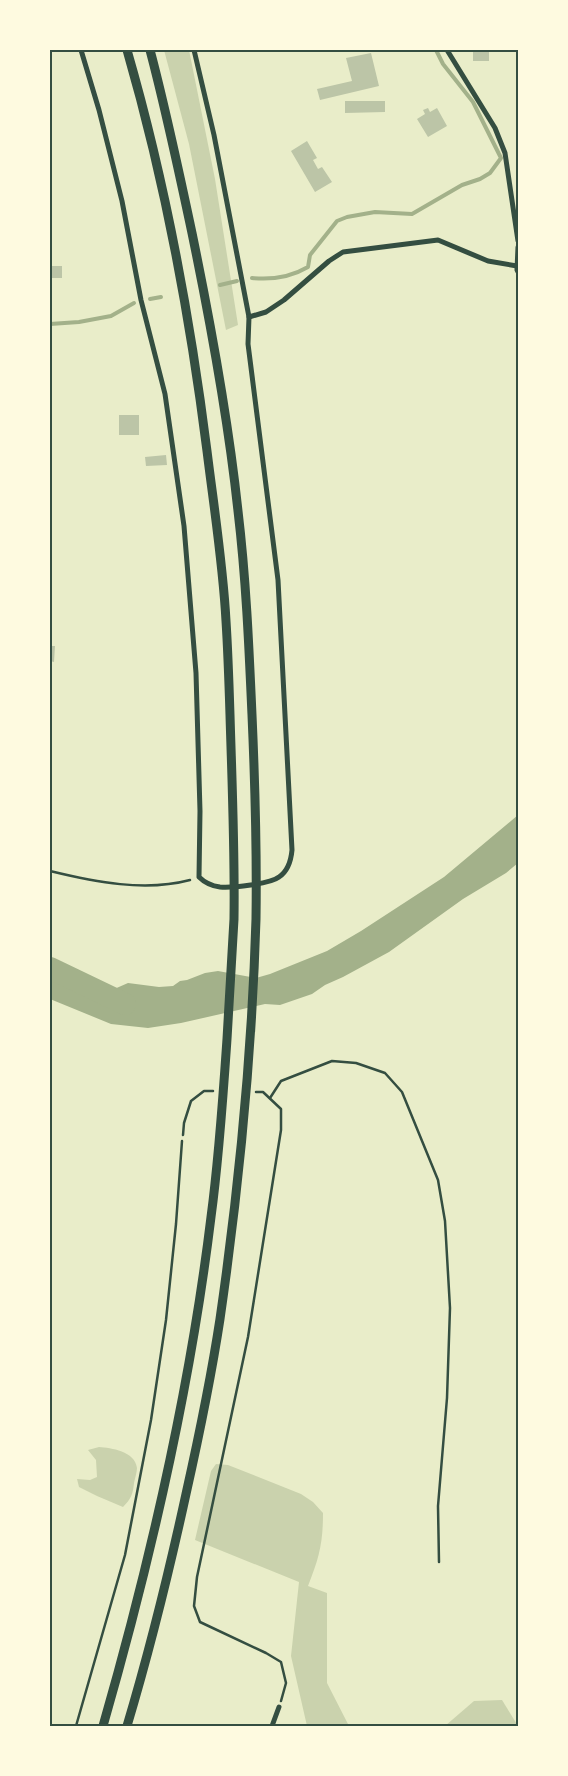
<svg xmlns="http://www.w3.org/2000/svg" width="568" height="1776" font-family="'Source Sans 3',sans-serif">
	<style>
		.green { fill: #cad2ad }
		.water { fill: #a3b18a }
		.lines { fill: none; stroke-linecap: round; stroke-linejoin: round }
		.stream { stroke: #a3b18a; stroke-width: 4 }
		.river { stroke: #a3b18a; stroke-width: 22 }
		.building { fill: #bcc5a7 }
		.path { stroke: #344e41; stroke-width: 2.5 }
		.service { stroke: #344e41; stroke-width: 2.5 }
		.minor { stroke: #344e41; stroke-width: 5 }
		.primary { stroke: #344e41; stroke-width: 9 }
		.neatline { fill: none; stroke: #344e41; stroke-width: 2 }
	</style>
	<rect width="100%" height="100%" fill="#e9edc9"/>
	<g class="green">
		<path d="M164 50H189L215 179 238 325 226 330 189 144Z"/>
		<path d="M99 1447C111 1448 135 1451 137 1468 137 1472 135 1478 134 1483 133 1494 131 1499 123 1507L97 1496 79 1487 77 1479 90 1480 97 1477 96 1460 88 1450Z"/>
		<path d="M216 1464 228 1465 301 1494 313 1502 323 1513C323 1544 319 1558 308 1586L327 1593V1683L349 1726H307L291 1656 299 1582 195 1540 211 1471Z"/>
		<path d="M502 1700 518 1726H445L474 1701Z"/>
	</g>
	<path class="water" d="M518 815V863L506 873 463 899 389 952 343 977 325 985 312 994 280 1005 265 1004 181 1023 148 1028 111 1024 50 999V966L56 971 97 990H112L128 983 159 987 173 986 180 981 187 980 205 973 218 971 256 978 270 974 327 951 361 931 444 877Z"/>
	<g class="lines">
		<g class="stream">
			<path d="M252 278C272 280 291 277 308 267L310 255 337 221 347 217 375 212 412 214 462 185 480 179 490 173 501 158 473 102 443 64 436 50"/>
			<path d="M220 285 237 281"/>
			<path d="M150 299 161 297"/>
			<path d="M50 324 79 322 111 316 134 303"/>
		</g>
		<path class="river" d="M50 968 125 1004"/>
	</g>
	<g class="building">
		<rect x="473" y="52" width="16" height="9"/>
		<path d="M371 53 379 86 320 100 317 89 352 81 346 58Z"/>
		<path d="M345 101H385V112L345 113Z"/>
		<path d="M428 108 430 112 437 108 447 126 428 137 417 119 425 114 423 110Z"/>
		<path d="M307 141 317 158 313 160 318 169 322 167 332 182 315 192 291 151Z"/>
		<rect x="50" y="266" width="12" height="12"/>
		<rect x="119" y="415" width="20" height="20"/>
		<path d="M166 455 167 465 146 466 145 457Z"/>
		<path d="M50 646H55L54 662 50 661Z"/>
	</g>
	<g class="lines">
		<g class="path">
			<path d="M50 871C95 882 145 892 190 880"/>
			<path d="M256 1092H263L281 1109V1130L248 1337 197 1577 194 1606 200 1622 266 1653 281 1662 286 1683 281 1701"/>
			<path d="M270 1098 281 1081 332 1061 356 1063 385 1073 402 1092 438 1180 445 1221 450 1308 447 1398 438 1506 439 1562"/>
			<path d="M183 1135 184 1123 191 1101 204 1091H213"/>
		</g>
		<path class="service" d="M76 1726 125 1555 151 1420 166 1320 176 1224 182 1141"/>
		<g class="minor">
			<path d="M81 50 99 110 122 201 141 300 165 394 184 526 196 673 200 811 199 877C205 883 212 886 220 887 232 888 270 884 279 877 288 871 291 861 292 850L278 580 248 344 249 317 214 135 194 50"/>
			<path d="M447 50 495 128 505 153 518 241"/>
			<path d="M518 247 517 270 518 272"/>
			<path d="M249 317 266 312 284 300 329 261 343 252 438 240 488 261 517 266"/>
			<path d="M272 1726 279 1707"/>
		</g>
		<g class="primary">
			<path d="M103 1726C151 1559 190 1390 211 1217 219 1158 223 1098 227 1039 229 999 232 959 234 919 235 851 232 783 230 715 229 683 228 652 226 621 223 564 214 508 207 451 190 316 165 181 127 50"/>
			<path d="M127 1726C150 1649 169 1572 186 1494 199 1436 211 1378 220 1319 239 1187 252 1053 256 919 257 851 255 783 252 715 249 647 246 578 238 511 228 417 211 325 192 233 179 172 166 110 150 50"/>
		</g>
	</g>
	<rect width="568" height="1776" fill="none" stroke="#fefae0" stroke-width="102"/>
	<rect x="51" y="51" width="466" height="1674" class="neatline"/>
</svg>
